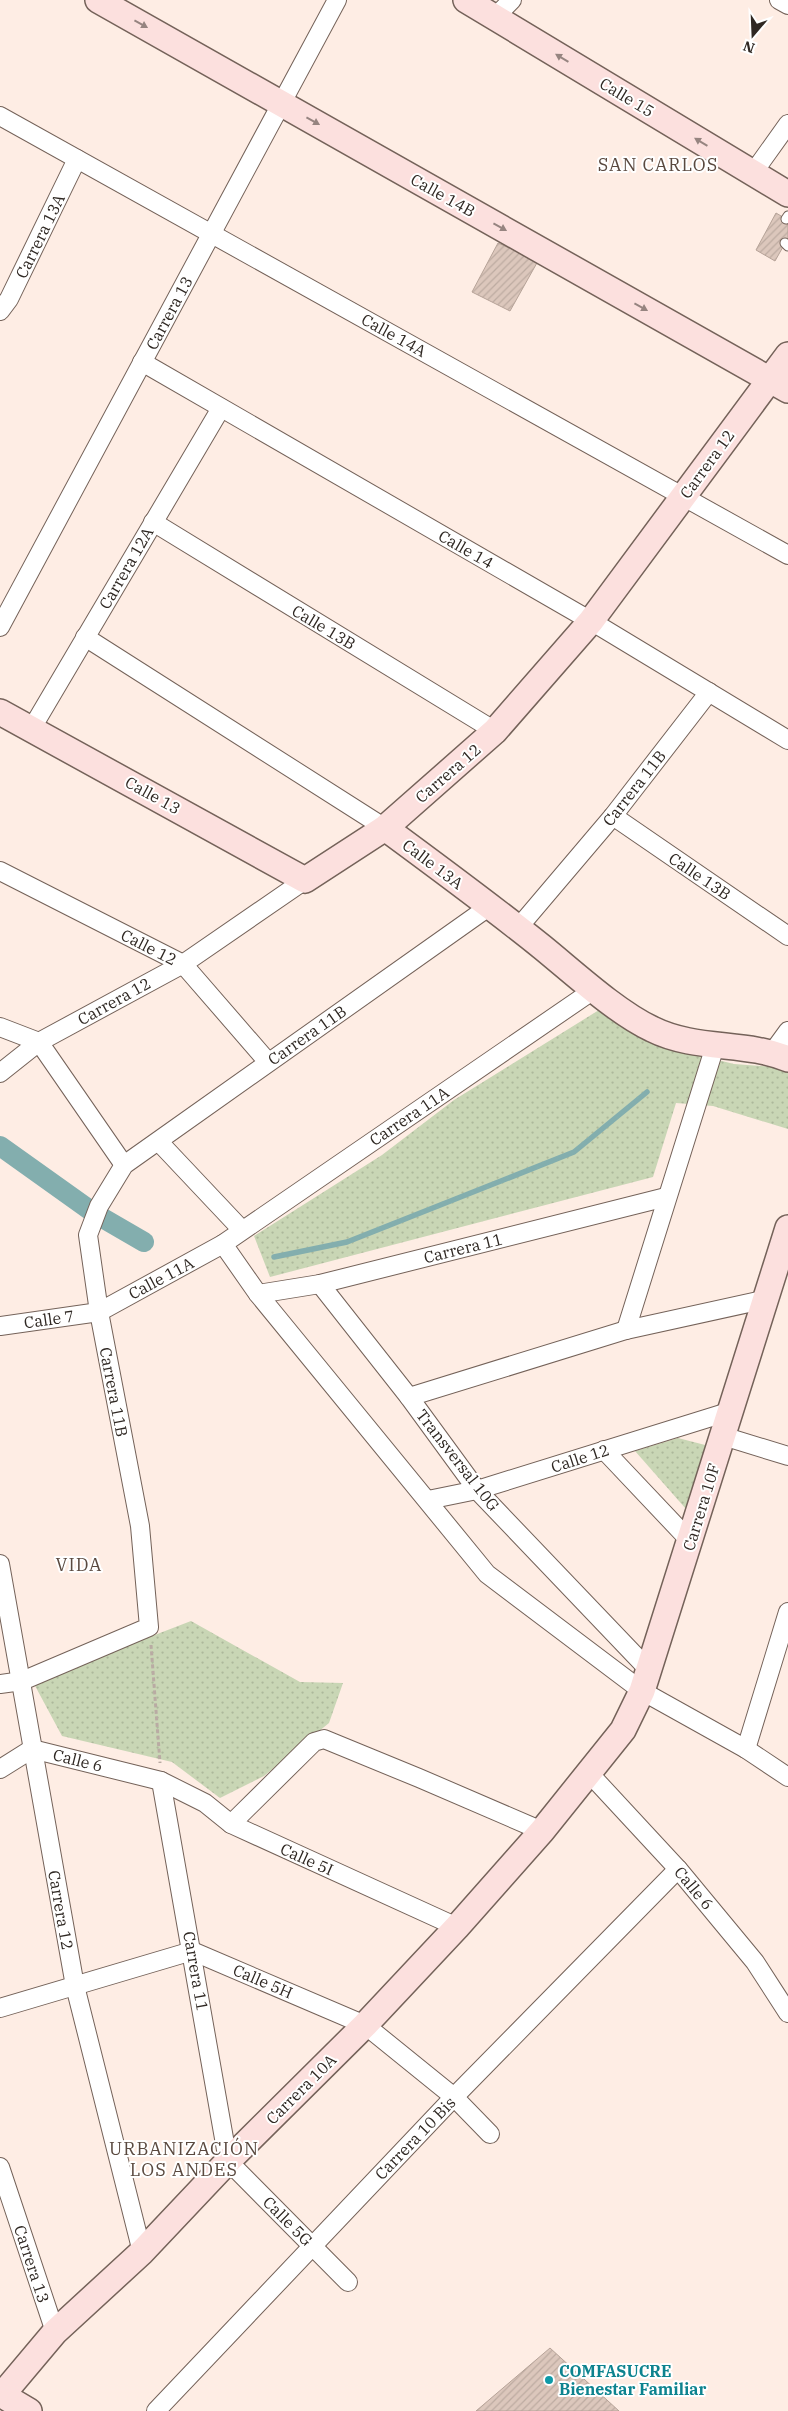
<svg xmlns="http://www.w3.org/2000/svg" width="788" height="2411" font-family="'IBM Plex Serif',serif">
	<style>
		.grass { fill: url(#grass-dots) }
		.lines { fill: none; stroke-linecap: round; stroke-linejoin: round }
		.stream { stroke: #83aeae; stroke-width: 5.5 }
		.canal { stroke: #83aeae; stroke-width: 20 }
		.building { fill: url(#building-hatch); stroke: #b6a398 }
		.lane-casing { stroke: #746259; stroke-width: 11 }
		.street-casing { stroke: #746259; stroke-width: 20 }
		.secondary-casing { stroke: #746259; stroke-width: 28 }
		.path { stroke: #b9aba3; stroke-width: 3; stroke-dasharray: 4 2.5; stroke-linecap: butt }
		.lane { stroke: #fff; stroke-width: 9 }
		.street { stroke: #fff; stroke-width: 18 }
		.secondary { stroke: #fce0de; stroke-width: 25 }
		.oneway { fill: #968480 }
		.culture-dot { fill: #0f9aa8; stroke: #fff; stroke-width: 2 }
		.labels { text-anchor: middle; dominant-baseline: central; stroke-width: 4; stroke-linejoin: round; paint-order: stroke }
		.street-label { font-size: 16px; fill: #2f2823; stroke: #fff }
		.culture-label { font-size: 16px; font-weight: bold; fill: #0d838f; stroke: #fff; text-anchor: start }
		.neighbourhood-label { font-size: 18px; letter-spacing: 1px; fill: #5a493f; stroke: #fff }
	</style>
	<defs>
		<pattern id="grass-dots" width="8" height="8" patternUnits="userSpaceOnUse" patternTransform="scale(1.25)"><rect width="8" height="8" fill="#c9d6b5"/><path d="M2 2h.1M6 6h.1" fill="none" stroke="#adb89b" stroke-width="1.8" stroke-linecap="round"/></pattern>
		<pattern id="building-hatch" width="6" height="6" patternUnits="userSpaceOnUse" patternTransform="scale(1.25)"><rect width="6" height="6" fill="#dcc7bc"/><path d="M-1 1l2-2M0 6l6-6M5 7l2-2" fill="none" stroke="#bdaba1"/></pattern>
	</defs>
	<rect width="100%" height="100%" fill="#feede4"/>
	<g class="grass">
		<path d="M599 1010 657 1045 734 1064 776 1067 788 1073V1129L713 1106 676 1103 653 1177 270 1277 254 1236 382 1155 454 1100Z"/>
		<path d="M678 1438 709 1446 686 1509 635 1451Z"/>
		<path d="M191 1621 300 1682 343 1683 329 1723 264 1776 220 1798 172 1762 62 1736 33 1682Z"/>
	</g>
	<g class="lines">
		<path class="stream" d="M274 1257 347 1242 574 1152 647 1092"/>
		<path class="canal" d="M0 1146 94 1213 144 1242"/>
	</g>
	<g class="building">
		<path d="M776 213 788 220V238L775 261 756 250Z"/>
		<path d="M498 243 538 261 510 311 472 292Z"/>
		<path d="M550 2348 619 2411H476Z"/>
	</g>
	<g class="lines">
		<defs>
			<g id="lane">
				<path d="M786 219 788 216"/>
				<path d="M785 243 788 246"/>
			</g>
			<g id="street">
				<path d="M779 0 788 5"/>
				<path d="M495 17 512 0"/>
				<path d="M0 116 788 555"/>
				<path d="M753 173 788 124"/>
				<path d="M0 311 9 299 77 159"/>
				<path d="M142 362 591 621 788 740"/>
				<path d="M153 522 495 731"/>
				<path d="M0 627 337 0"/>
				<path d="M85 637 385 828"/>
				<path d="M32 728 221 408"/>
				<path d="M613 816 788 936"/>
				<path d="M0 871 183 964 268 1062"/>
				<path d="M518 928 613 816 709 692"/>
				<path d="M0 1027 39 1042 124 1165"/>
				<path d="M772 1053 788 1031"/>
				<path d="M0 1073 39 1042 183 964 305 880"/>
				<path d="M159 1142 242 1230"/>
				<path d="M223 1244 258 1294 487 1574 642 1691 746 1749 788 1777"/>
				<path d="M320 1284 409 1397 477 1490 648 1669"/>
				<path d="M258 1294 320 1284 666 1197"/>
				<path d="M0 1326 99 1312 223 1244 595 989"/>
				<path d="M626 1330 715 1046"/>
				<path d="M409 1397 626 1330 767 1299"/>
				<path d="M723 1436 788 1456"/>
				<path d="M604 1450 691 1542"/>
				<path d="M428 1500 477 1490 731 1411"/>
				<path d="M0 1564 75 1986 142 2252"/>
				<path d="M0 1684 22 1681 149 1627 140 1526 99 1312 88 1235 99 1206 124 1165 490 906"/>
				<path d="M746 1749 788 1612"/>
				<path d="M0 1769 32 1749 161 1781 205 1803 231 1824 457 1927"/>
				<path d="M589 1773 678 1869 755 1962 788 2013"/>
				<path d="M161 1781 228 2161 348 2282"/>
				<path d="M231 1824 314 1742 324 1739 419 1778 542 1831"/>
				<path d="M0 2008 192 1951 365 2025 454 2097 490 2134"/>
				<path d="M0 2167 55 2332"/>
				<path d="M156 2411 454 2097 678 1869"/>
			</g>
			<g id="secondary">
				<path d="M98 0 788 390"/>
				<path d="M466 0 788 194"/>
				<path d="M0 712 305 880 385 828 495 731 591 621 788 355"/>
				<path d="M385 828C438 867 491 906 542 947 574 973 616 1012 652 1029 696 1051 746 1041 788 1059"/>
				<path d="M29 2411 2 2395 55 2332 142 2252 228 2161 365 2025 457 1927 542 1831 623 1730 642 1691 788 1228"/>
			</g>
		</defs>
		<use href="#lane" class="lane-casing"/>
		<use href="#street" class="street-casing"/>
		<use href="#secondary" class="secondary-casing"/>
		<path class="path" d="M151 1645 160 1763"/>
		<use href="#lane" class="lane"/>
		<use href="#street" class="street"/>
		<use href="#secondary" class="secondary"/>
	</g>
	<defs><path id="oneway-solid" d="M-6-.8H1V-3.2L6.5 0L1 3.2V.8H-6Z" transform="scale(1.25)"/></defs>
	<g class="oneway">
		<use href="#oneway-solid" transform="translate(141 24) rotate(29)"/>
		<use href="#oneway-solid" transform="translate(562 58) rotate(-149)"/>
		<use href="#oneway-solid" transform="translate(313 121) rotate(29)"/>
		<use href="#oneway-solid" transform="translate(701 142) rotate(-149)"/>
		<use href="#oneway-solid" transform="translate(500 227) rotate(29)"/>
		<use href="#oneway-solid" transform="translate(641 307) rotate(29)"/>
	</g>
	<circle class="culture-dot" cx="549" cy="2380" r="5"/>
	<g class="labels">
		<g class="street-label">
			<text transform="translate(627 97) rotate(31)">Calle 15</text>
			<text transform="translate(443 195) rotate(29)">Calle 14B</text>
			<text transform="translate(40 236) rotate(-64)">Carrera 13A</text>
			<text transform="translate(169 313) rotate(-62)">Carrera 13</text>
			<text transform="translate(394 335) rotate(29)">Calle 14A</text>
			<text transform="translate(707 464) rotate(-54)">Carrera 12</text>
			<text transform="translate(466 549) rotate(30)">Calle 14</text>
			<text transform="translate(126 568) rotate(-60)">Carrera 12A</text>
			<text transform="translate(324 627) rotate(31)">Calle 13B</text>
			<text transform="translate(448 773) rotate(-41)">Carrera 12</text>
			<text transform="translate(634 788) rotate(-52)">Carrera 11B</text>
			<text transform="translate(153 795) rotate(29)">Calle 13</text>
			<text transform="translate(433 864) rotate(37)">Calle 13A</text>
			<text transform="translate(700 876) rotate(34)">Calle 13B</text>
			<text transform="translate(149 947) rotate(27)">Calle 12</text>
			<text transform="translate(114 1001) rotate(-29)">Carrera 12</text>
			<text transform="translate(307 1035) rotate(-35)">Carrera 11B</text>
			<text transform="translate(409 1116) rotate(-34)">Carrera 11A</text>
			<text transform="translate(463 1248) rotate(-14)">Carrera 11</text>
			<text transform="translate(161 1278) rotate(-28)">Calle 11A</text>
			<text transform="translate(49 1319) rotate(-8)">Calle 7</text>
			<text transform="translate(114 1392) rotate(79)">Carrera 11B</text>
			<text transform="translate(580 1458) rotate(-18)">Calle 12</text>
			<text transform="translate(458 1460) rotate(52)">Transversal 10G</text>
			<text transform="translate(701 1507) rotate(-73)">Carrera 10F</text>
			<text transform="translate(78 1760) rotate(14)">Calle 6</text>
			<text transform="translate(307 1859) rotate(24)">Calle 5I</text>
			<text transform="translate(694 1888) rotate(50)">Calle 6</text>
			<text transform="translate(61 1910) rotate(80)">Carrera 12</text>
			<text transform="translate(196 1971) rotate(80)">Carrera 11</text>
			<text transform="translate(263 1981) rotate(23)">Calle 5H</text>
			<text transform="translate(301 2089) rotate(-45)">Carrera 10A</text>
			<text transform="translate(415 2138) rotate(-46)">Carrera 10 Bis</text>
			<text transform="translate(288 2221) rotate(45)">Calle 5G</text>
			<text transform="translate(32 2264) rotate(72)">Carrera 13</text>
		</g>
		<g class="culture-label">
			<text x="559" y="2371">COMFASUCRE<tspan x="559" dy="18">Bienestar Familiar</tspan></text>
		</g>
		<g class="neighbourhood-label">
			<text x="658" y="164">SAN CARLOS</text>
			<text x="79" y="1564">VIDA</text>
			<text x="184" y="2148">URBANIZACIÓN<tspan x="184" dy="21">LOS ANDES</tspan></text>
		</g>
	</g>
	<g transform="translate(753 35) rotate(199)" stroke="#ffffff" stroke-width="4" paint-order="stroke">
	<path d="M0-4L9 19L0 12L-9 19Z" fill="#2f2823"/>
	<text y="-8" font-size="14" font-weight="bold" text-anchor="middle" fill="#2f2823">N</text>
	</g>
</svg>
